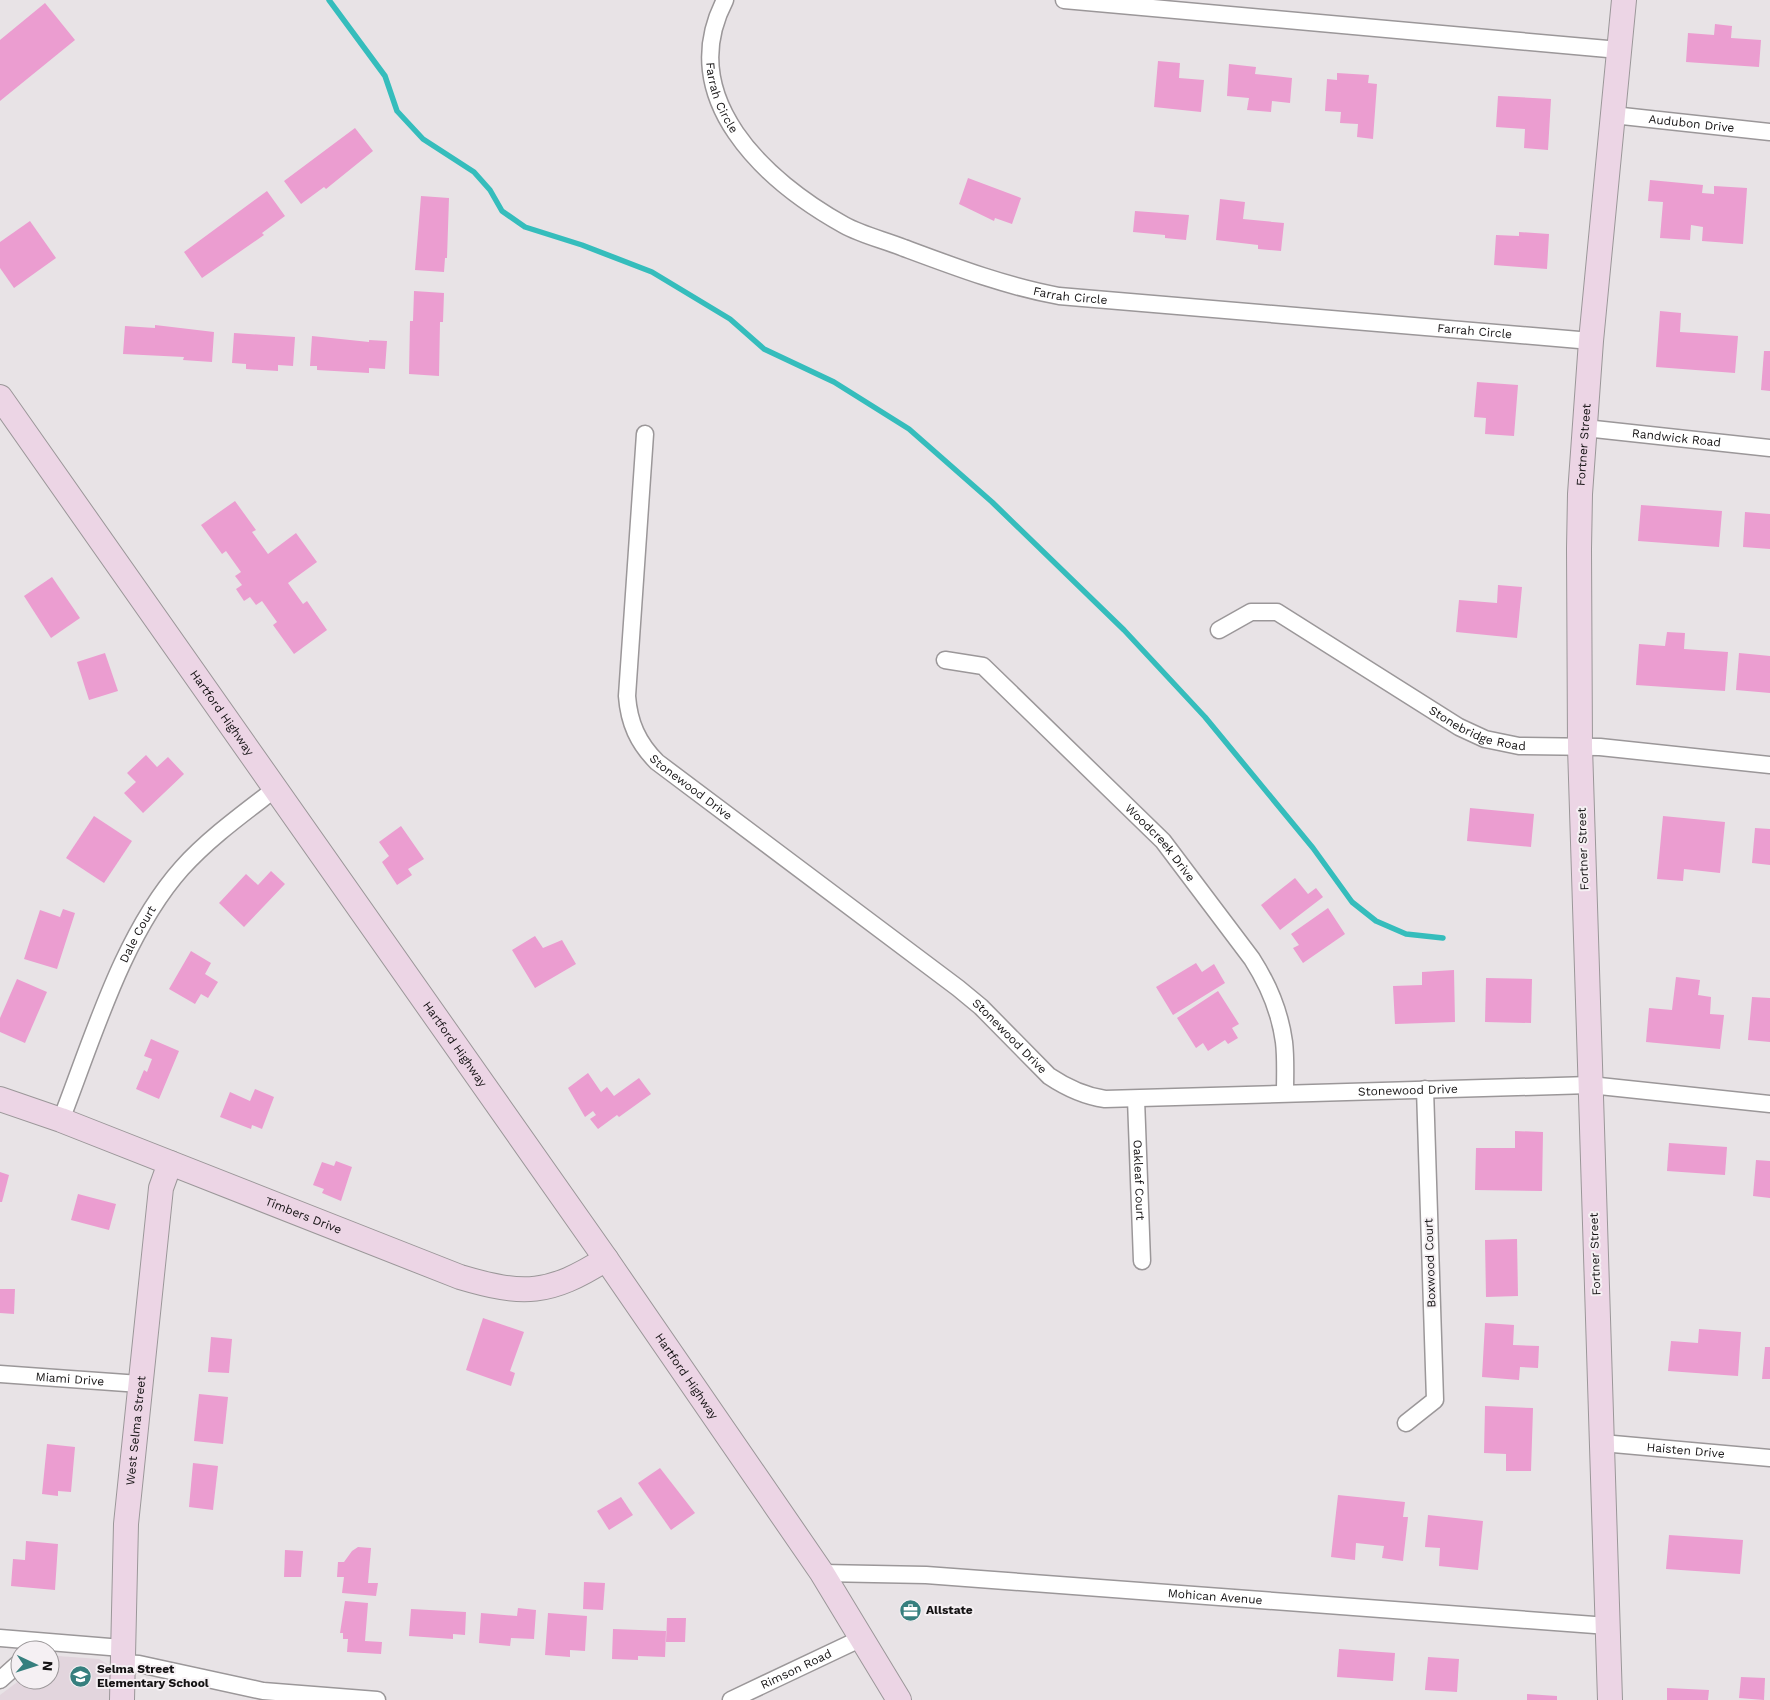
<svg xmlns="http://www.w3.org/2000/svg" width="1770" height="1700" font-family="'Work Sans',sans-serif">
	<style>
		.built { fill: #e2d5dd }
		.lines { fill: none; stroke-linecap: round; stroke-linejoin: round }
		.stream { stroke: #35bdbc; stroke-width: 5.5 }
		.building { fill: #eb9dd0 }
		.street-casing { stroke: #9b9799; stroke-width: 19 }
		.secondary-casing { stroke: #9b9799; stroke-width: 26 }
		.street { stroke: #fff; stroke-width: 16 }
		.secondary { stroke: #ecd5e5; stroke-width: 24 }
		.labels { text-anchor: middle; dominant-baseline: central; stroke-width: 4; stroke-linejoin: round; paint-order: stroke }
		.street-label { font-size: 12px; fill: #141213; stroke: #f5f0f3 }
		.poi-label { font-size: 12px; font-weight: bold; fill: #141213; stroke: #f5f0f3; text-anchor: start }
	</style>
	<rect width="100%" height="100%" fill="#e8e3e6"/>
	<path class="built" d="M58 1656 99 1659 107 1664 111 1673V1700H0V1695L20 1680H50V1658Z"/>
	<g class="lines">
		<path class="stream" d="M329 0 385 76 397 111 423 139 474 172 490 190 502 211 525 227 582 245 652 272 730 319 764 349 834 382 909 429 992 502 1124 630 1205 717 1313 848 1352 902 1376 921 1406 934 1443 938"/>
	</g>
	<g class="building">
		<path d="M45 3 75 40 0 101V40Z"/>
		<path d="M1715 24 1732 26 1731 38 1761 40 1759 67 1686 62 1688 33 1714 35Z"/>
		<path d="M1158 61 1180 63 1179 78 1204 80 1201 112 1154 107Z"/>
		<path d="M1229 64 1256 67 1255 74 1292 78 1290 103 1272 101 1271 112 1247 110 1249 98 1227 96Z"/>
		<path d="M1337 73 1369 75 1368 83 1377 84 1373 139 1357 137 1358 124 1340 123 1341 112 1325 111 1327 79 1337 80Z"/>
		<path d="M1498 96 1551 99 1548 150 1524 148 1525 129 1496 127Z"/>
		<path d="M355 128 373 151 326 189 324 187 301 204 284 181Z"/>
		<path d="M968 178 1021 198 1012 224 995 218 994 221 959 204Z"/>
		<path d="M1650 180 1703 185 1702 193 1714 194V186L1747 188 1743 244 1702 241 1703 227 1691 225 1690 240 1660 238 1663 202 1648 201Z"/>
		<path d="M267 191 285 216 262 233 264 235 202 278 184 252Z"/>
		<path d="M421 196 449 198 447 258H445L444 272 415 270Z"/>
		<path d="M1220 199 1245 202 1243 219 1284 223 1281 251 1258 249V245L1216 240Z"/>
		<path d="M1135 211 1189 215 1186 240 1165 238V235L1133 232Z"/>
		<path d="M30 221 56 258 14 288 0 268V242Z"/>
		<path d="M1519 232 1549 234 1547 269 1494 265 1496 235 1519 236Z"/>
		<path d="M414 291 444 293 443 322H440L439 376 409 374 410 321H413Z"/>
		<path d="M1660 311 1681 313 1680 332 1738 336 1735 373 1656 367Z"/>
		<path d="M155 325 214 332 212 362 183 360 184 357 123 354 125 326 155 328Z"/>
		<path d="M234 333 295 337 293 366 278 365V371L246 369V364L232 363Z"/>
		<path d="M312 336 369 342V340L387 341 385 369 369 368V373L317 370V366H310Z"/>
		<path d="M1764 351H1770V391L1761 390Z"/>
		<path d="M1477 382 1518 385 1514 436 1485 434 1486 418 1474 417Z"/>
		<path d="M235 501 256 530 252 532 268 554 296 533 317 562 288 583 303 604 307 601 327 630 294 654 273 625 277 622 262 601 256 605 250 597 244 601 236 589 242 585 235 576 241 572 226 551 222 554 201 525Z"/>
		<path d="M1641 505 1722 511 1719 547 1638 541Z"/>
		<path d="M1745 512 1770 514V549L1743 547Z"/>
		<path d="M52 577 80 618 51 638 24 596Z"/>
		<path d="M1498 585 1522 587 1517 638 1456 632 1459 600 1497 603Z"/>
		<path d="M1667 632 1685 633 1684 649 1728 652 1725 691 1636 685 1639 644 1665 646Z"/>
		<path d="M105 653 118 691 89 700 77 662Z"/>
		<path d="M1739 653 1770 656V693L1736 690Z"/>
		<path d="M146 755 157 767 168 757 184 774 143 813 124 793 136 782 127 773Z"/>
		<path d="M1470 808 1534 814 1531 847 1467 841Z"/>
		<path d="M94 816 132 841 104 883 66 858Z"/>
		<path d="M1663 816 1725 822 1720 873 1684 869 1683 881 1657 879Z"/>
		<path d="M401 826 424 859 408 869 412 875 397 885 382 862 389 856 379 842Z"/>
		<path d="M1755 828 1770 829V865L1752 863Z"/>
		<path d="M271 871 285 884 244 927 219 903 246 874 258 885Z"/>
		<path d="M1295 878 1308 894 1316 888 1323 897 1280 930 1261 905Z"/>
		<path d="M1328 908 1345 934 1303 963 1293 948 1299 945 1291 934Z"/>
		<path d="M63 909 75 913 57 969 24 959 40 910 60 917Z"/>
		<path d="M535 936 543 948 562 940 576 964 535 988 512 950Z"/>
		<path d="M191 951 211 963 205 974 218 982 208 998 201 994 195 1004 169 989Z"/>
		<path d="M1196 963 1202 972 1214 964 1225 983 1173 1015 1156 987Z"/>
		<path d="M1454 970 1455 1022 1395 1024 1393 986 1422 985V972Z"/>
		<path d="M1676 977 1700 980 1698 995 1711 997 1710 1014 1724 1015 1720 1049 1646 1042 1649 1008 1672 1010Z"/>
		<path d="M1486 978 1532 979 1531 1023 1485 1022Z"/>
		<path d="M17 979 47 992 25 1043 0 1032V1018Z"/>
		<path d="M1218 991 1239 1024 1232 1028 1238 1038 1228 1044 1225 1040 1208 1051 1203 1043 1196 1048 1177 1018Z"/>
		<path d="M1752 997 1770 998V1042L1748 1040Z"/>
		<path d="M151 1039 179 1051 159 1099 136 1089 144 1070 147 1072 152 1059 144 1056Z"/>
		<path d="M588 1073 601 1092 607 1087 614 1096 639 1078 651 1094 619 1117 617 1115 598 1129 590 1119 596 1115 593 1111 585 1117 568 1088Z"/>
		<path d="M255 1089 274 1097 262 1129 252 1125 251 1129 220 1117 230 1092 250 1101Z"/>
		<path d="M1515 1131 1543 1132 1542 1191 1475 1190 1476 1148H1515Z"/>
		<path d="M1669 1143 1727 1147 1725 1175 1667 1171Z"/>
		<path d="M1756 1160 1770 1161V1198L1753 1196Z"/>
		<path d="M336 1161 352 1167 341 1201 322 1193 324 1189 313 1185 322 1162 334 1166Z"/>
		<path d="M0 1172 9 1175 2 1202H0Z"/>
		<path d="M78 1194 116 1204 109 1230 71 1220Z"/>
		<path d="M1517 1239 1518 1296 1486 1297 1485 1240Z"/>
		<path d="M0 1289H15L14 1314 0 1313Z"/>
		<path d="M483 1318 524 1332 510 1371 515 1373 511 1386 466 1370Z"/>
		<path d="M1485 1323 1514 1325 1513 1345 1539 1346 1538 1368 1520 1367 1519 1380 1482 1377Z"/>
		<path d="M1699 1329 1741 1332 1738 1376 1668 1371 1671 1341 1698 1343Z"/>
		<path d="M211 1337 232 1339 229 1373 208 1372Z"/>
		<path d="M1765 1347H1770V1379H1762Z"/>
		<path d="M199 1394 228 1397 223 1444 194 1441Z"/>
		<path d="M1485 1406 1533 1408 1531 1471H1506V1454L1484 1453Z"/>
		<path d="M47 1444 75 1447 71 1492 58 1491V1496L42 1494Z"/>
		<path d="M193 1463 218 1466 213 1510 189 1507Z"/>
		<path d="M660 1468 695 1513 671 1530 638 1483Z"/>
		<path d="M1338 1495 1405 1502 1403 1517H1408L1403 1561 1382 1558 1384 1546 1356 1543 1355 1560 1331 1557Z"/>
		<path d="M621 1497 633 1515 609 1530 597 1511Z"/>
		<path d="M1428 1515 1483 1521 1478 1570 1439 1566 1440 1548 1425 1547Z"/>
		<path d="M1669 1535 1743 1540 1740 1574 1666 1569Z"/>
		<path d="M26 1541 58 1544 55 1590 11 1586 13 1559 25 1560Z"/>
		<path d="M358 1547 371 1548 368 1583H378L376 1596 342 1593 344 1577H337L338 1562H344L352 1551Z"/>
		<path d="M285 1550 303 1551 301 1577H284Z"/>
		<path d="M584 1582 605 1583 603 1610 583 1609Z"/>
		<path d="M345 1601 368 1603 365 1641 382 1642 381 1654 347 1652 348 1639H343V1633H340Z"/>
		<path d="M518 1608 536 1610 534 1639 511 1638 510 1646 479 1643 481 1613 517 1616Z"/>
		<path d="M411 1609 466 1612 465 1635 453 1634V1639L409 1636Z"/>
		<path d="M548 1613 587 1616 585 1651 570 1650V1657L545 1655Z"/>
		<path d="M667 1618H686L685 1642H666Z"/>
		<path d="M613 1629 666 1631 665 1657 638 1656V1660L612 1659Z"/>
		<path d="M1339 1649 1395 1653 1393 1681 1337 1677Z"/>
		<path d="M1428 1657 1459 1659 1457 1692 1425 1690Z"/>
		<path d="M1741 1677 1765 1678 1764 1700 1739 1698Z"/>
		<path d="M1667 1688 1709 1690 1708 1700H1667Z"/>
		<path d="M1527 1694 1557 1696V1700H1527Z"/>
	</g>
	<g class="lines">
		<defs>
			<g id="street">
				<path id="s1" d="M725 0C674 98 765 181 844 225 862 235 884 240 904 248 955 267 1005 286 1059 296L1591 341"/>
				<path d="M1064 0 1619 50"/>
				<path id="s2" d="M1613 115 1770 132"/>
				<path id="s3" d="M1585 428 1770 448"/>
				<path id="s4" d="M645 434 627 696C629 723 638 743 657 762L958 988 981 1007 1049 1076C1067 1088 1084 1096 1105 1099L1590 1085 1770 1104"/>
				<path id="s5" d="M1219 630 1251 612H1277L1459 727 1485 739 1519 746 1600 747 1770 765"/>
				<path id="s6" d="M945 660 983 666 1163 841 1252 959C1268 984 1280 1012 1284 1042 1286 1059 1285 1076 1285 1093"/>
				<path id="s7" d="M1136 1099 1142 1261"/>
				<path id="s8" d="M61 1120C93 1038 123 934 182 868 209 838 244 813 275 789"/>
				<path id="s9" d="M0 1374 140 1384"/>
				<path d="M1406 1423 1435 1400 1425 1089"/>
				<path id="s10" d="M1602 1443 1770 1458"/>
				<path id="s11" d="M822 1573 926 1575 1608 1626"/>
				<path d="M0 1638 122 1648"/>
				<path d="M122 1663 139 1664 263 1691 377 1700"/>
				<path d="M0 1680 20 1662"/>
				<path id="s12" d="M731 1700 862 1638"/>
			</g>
			<g id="secondary">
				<path id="s13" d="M0 397 606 1259 822 1573 899 1700"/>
				<path id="s14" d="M0 1099 61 1120 460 1277C524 1296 549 1295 606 1259"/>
				<path id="s15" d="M122 1700 126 1524 161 1188 170 1163"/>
				<path id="s16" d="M1610 1700 1580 747 1579 549 1580 494 1591 341 1624 0"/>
			</g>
		</defs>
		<use href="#street" class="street-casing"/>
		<use href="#secondary" class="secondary-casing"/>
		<use href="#street" class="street"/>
		<use href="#secondary" class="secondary"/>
	</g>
	<defs>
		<symbol id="office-disc" viewBox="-11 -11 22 22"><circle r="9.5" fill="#367f7e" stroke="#f5f0f3"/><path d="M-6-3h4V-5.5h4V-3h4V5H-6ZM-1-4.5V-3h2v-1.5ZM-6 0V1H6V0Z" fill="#fff"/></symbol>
		<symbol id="school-disc" viewBox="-11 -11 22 22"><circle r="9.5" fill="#367f7e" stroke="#f5f0f3"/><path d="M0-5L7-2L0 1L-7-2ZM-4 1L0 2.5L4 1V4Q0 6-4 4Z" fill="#fff"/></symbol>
	</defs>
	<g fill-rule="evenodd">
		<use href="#office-disc" x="898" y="1598" width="25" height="25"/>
		<use href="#school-disc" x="68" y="1664" width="25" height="25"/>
	</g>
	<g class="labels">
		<g class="street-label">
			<text stroke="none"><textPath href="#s1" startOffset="102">Farrah Circle</textPath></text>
			<text stroke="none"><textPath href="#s2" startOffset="79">Audubon Drive</textPath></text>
			<text stroke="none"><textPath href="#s1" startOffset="522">Farrah Circle</textPath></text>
			<text stroke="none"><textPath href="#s1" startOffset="928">Farrah Circle</textPath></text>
			<text stroke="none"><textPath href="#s3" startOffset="92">Randwick Road</textPath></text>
			<text stroke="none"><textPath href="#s16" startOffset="1256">Fortner Street</textPath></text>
			<text stroke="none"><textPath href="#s13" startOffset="386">Hartford Highway</textPath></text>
			<text stroke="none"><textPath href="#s5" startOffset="296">Stonebridge Road</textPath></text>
			<text stroke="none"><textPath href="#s4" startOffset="379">Stonewood Drive</textPath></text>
			<text stroke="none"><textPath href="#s6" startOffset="289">Woodcreek Drive</textPath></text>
			<text transform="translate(1583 849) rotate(-92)">Fortner Street</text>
			<text stroke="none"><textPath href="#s8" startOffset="201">Dale Court</textPath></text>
			<text stroke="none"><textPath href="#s4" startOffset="784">Stonewood Drive</textPath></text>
			<text stroke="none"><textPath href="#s13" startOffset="791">Hartford Highway</textPath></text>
			<text stroke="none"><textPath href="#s4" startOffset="1204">Stonewood Drive</textPath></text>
			<text stroke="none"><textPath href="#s7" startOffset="81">Oakleaf Court</textPath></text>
			<text stroke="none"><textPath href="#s14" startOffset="325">Timbers Drive</textPath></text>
			<text transform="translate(1595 1254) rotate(-92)">Fortner Street</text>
			<text transform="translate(1430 1263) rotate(-92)">Boxwood Court</text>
			<text stroke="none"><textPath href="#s13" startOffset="1196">Hartford Highway</textPath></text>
			<text stroke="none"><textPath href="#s9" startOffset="70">Miami Drive</textPath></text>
			<text stroke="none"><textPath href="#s15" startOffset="270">West Selma Street</textPath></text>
			<text stroke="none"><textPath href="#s10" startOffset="84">Haisten Drive</textPath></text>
			<text stroke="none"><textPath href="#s11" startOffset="394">Mohican Avenue</textPath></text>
			<text stroke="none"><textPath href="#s12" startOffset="72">Rimson Road</textPath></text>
		</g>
		<g class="poi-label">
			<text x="926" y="1610">Allstate</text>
			<text x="97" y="1669">Selma Street<tspan x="97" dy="14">Elementary School</tspan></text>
		</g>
	</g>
	<g transform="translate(35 1665) rotate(94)"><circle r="24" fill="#f5f0f3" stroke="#9b9799"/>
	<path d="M0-4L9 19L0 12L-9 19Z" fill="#367f7e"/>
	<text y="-8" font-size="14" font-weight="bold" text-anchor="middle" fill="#141213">N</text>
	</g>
</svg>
